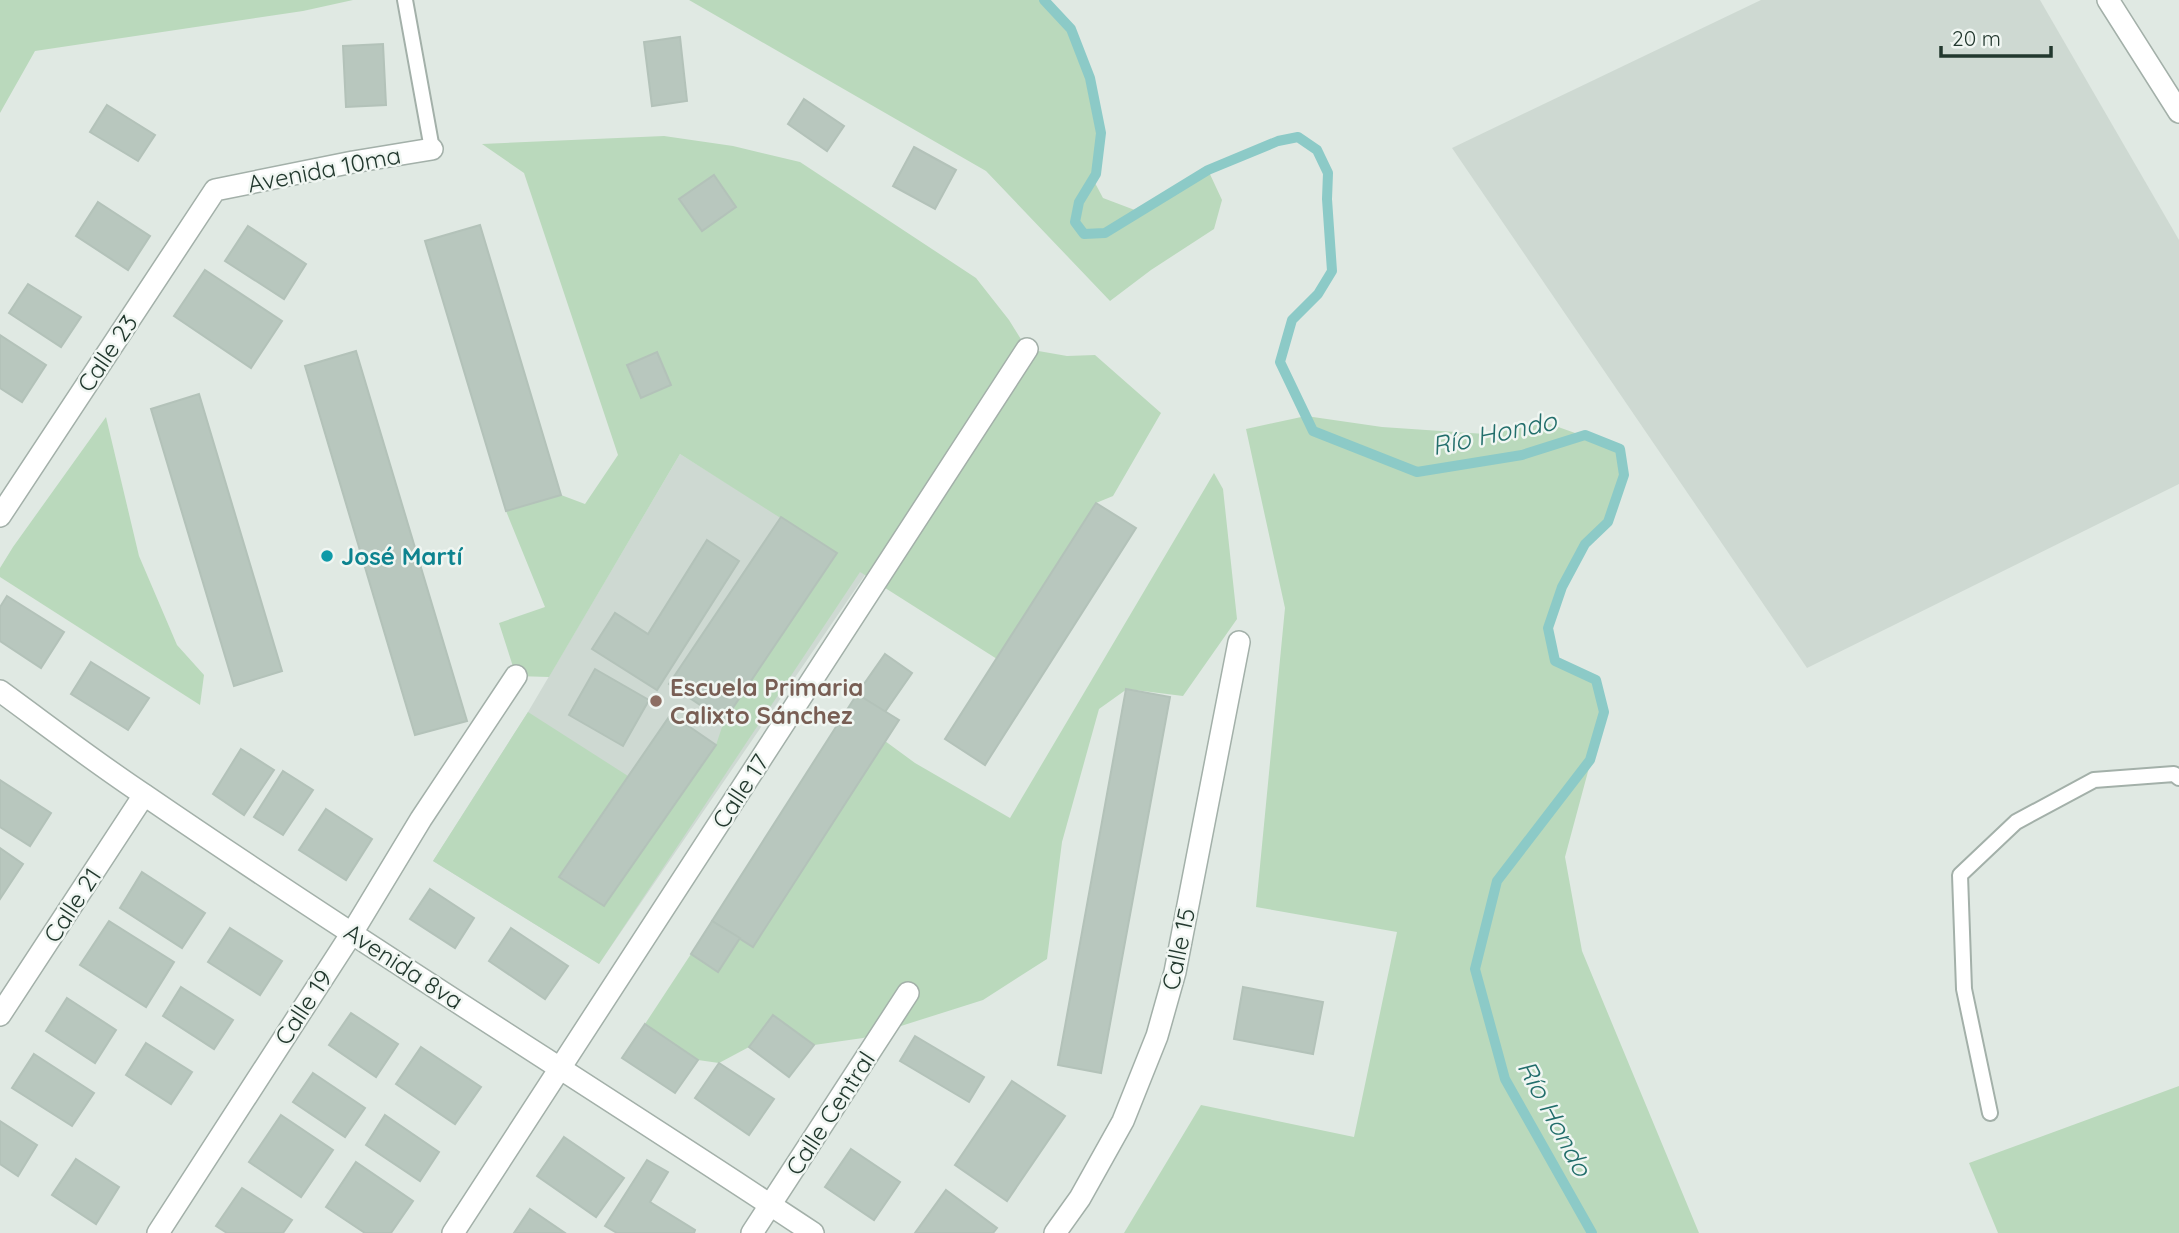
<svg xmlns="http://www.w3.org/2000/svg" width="2179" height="1233" font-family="Quicksand,sans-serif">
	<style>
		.built { fill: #ced9d2 }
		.green { fill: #bad9bc }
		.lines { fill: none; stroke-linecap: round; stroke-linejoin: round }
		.stream { stroke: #8ccac7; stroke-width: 10 }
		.building { fill: #b8c7be; stroke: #b3c2b9; stroke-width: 2 }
		.lane-casing { stroke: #a3b0a9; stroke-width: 18 }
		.street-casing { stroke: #a3b0a9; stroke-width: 24 }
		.lane { stroke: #fff; stroke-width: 14 }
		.street { stroke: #fff; stroke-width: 21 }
		.culture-dot { fill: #0f9aa8; stroke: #f0f6f2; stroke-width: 2.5 }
		.education-dot { fill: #8d6e63; stroke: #f0f6f2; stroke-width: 2.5 }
		.labels { text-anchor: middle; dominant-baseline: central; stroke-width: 5; stroke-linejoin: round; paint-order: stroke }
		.street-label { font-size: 24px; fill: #22382e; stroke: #f0f6f2 }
		.culture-label { font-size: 24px; font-weight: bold; fill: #0d838f; stroke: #f0f6f2; text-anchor: start }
		.education-label { font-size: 24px; font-weight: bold; fill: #785e54; stroke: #f0f6f2; text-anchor: start }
		.water-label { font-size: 26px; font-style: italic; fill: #226e6b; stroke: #f0f6f2 }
	</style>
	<rect width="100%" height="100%" fill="#e0e9e3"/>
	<g class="built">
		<path d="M1761 0H2040L2179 240V484L1807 668 1452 148Z"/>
		<path d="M680 454 781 517 865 575 599 964 433 861 528 712Z"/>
	</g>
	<g class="green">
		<path d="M0 0H353L303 11 35 51 0 113Z"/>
		<path d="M689 0H1044L1071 29 1090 78 1101 133 1095 183 1103 198 1140 212 1208 170 1222 200 1214 229 1151 270 1110 301 986 171Z"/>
		<path d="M664 136 733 146 800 162 976 278 1009 320 1027 349 1067 356 1095 355 1161 413 1113 496 1096 503 997 659 860 572 599 964 433 861 528 712 628 776 559 877 604 906 716 745 724 721 837 554 680 454 549 677 516 676 499 623 545 607 506 511 561 495 585 504 618 455 524 173 482 144Z"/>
		<path d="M1306 416 1382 427 1485 434 1547 423 1620 449 1624 475 1608 522 1585 544 1562 587 1548 628 1555 661 1596 680 1604 712 1565 857 1582 951 1699 1233H1124L1201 1105 1354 1137 1397 932 1256 907 1285 608 1246 429Z"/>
		<path d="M106 417 139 556 177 645 204 675 200 705 0 577V568L13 547Z"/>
		<path d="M1214 473 1223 489 1237 619 1183 696 1127 689 1099 709 1062 842 1047 959 983 1000 863 1038 814 1045 773 1015 749 1047 719 1063 698 1060 645 1024 691 954 718 972 740 938 753 946 885 741 915 763 1010 818Z"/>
		<path d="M2179 1086V1233H1998L1969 1163Z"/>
	</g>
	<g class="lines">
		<path class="stream" d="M1044 0 1071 29 1090 78 1101 133 1096 174 1079 202 1075 222 1084 234 1105 233 1208 170 1278 141 1298 137 1317 150 1328 173 1327 199 1332 271 1318 294 1292 320 1280 362 1313 431 1417 472 1522 455 1585 435 1620 449 1624 475 1608 522 1585 544 1562 587 1548 628 1555 661 1596 680 1604 712 1590 760 1497 881 1475 969 1505 1079 1592 1233"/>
	</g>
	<g class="building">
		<path d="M680 37 687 101 652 106 644 42Z"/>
		<path d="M383 44 386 105 346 107 343 46Z"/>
		<path d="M804 99 844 126 827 151 788 124Z"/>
		<path d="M107 105 155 135 138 161 90 132Z"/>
		<path d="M914 147 956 170 935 209 893 186Z"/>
		<path d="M714 175 736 207 702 231 679 199Z"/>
		<path d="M98 202 150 236 128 270 76 236Z"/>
		<path d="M480 225 561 495 506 511 425 241Z"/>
		<path d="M248 226 306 264 284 299 225 261Z"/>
		<path d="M205 270 282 321 251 368 174 316Z"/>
		<path d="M28 284 81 317 61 347 9 313Z"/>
		<path d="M0 335 46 365 22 402 0 388Z"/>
		<path d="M356 351 467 721 415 735 305 366Z"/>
		<path d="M657 352 671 385 641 398 627 365Z"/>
		<path d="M199 394 282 671 234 686 151 409Z"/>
		<path d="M1096 503 1136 528 985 765 945 739Z"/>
		<path d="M781 517 837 553 724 721 669 684Z"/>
		<path d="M707 540 739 561 657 690 592 649 615 613 648 634Z"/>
		<path d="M7 596 64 632 41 668 0 641V607Z"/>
		<path d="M885 654 912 673 885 712 857 694Z"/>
		<path d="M91 662 149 698 128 730 71 694Z"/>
		<path d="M595 669 649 700 623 746 569 715Z"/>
		<path d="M1126 689 1170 697 1101 1073 1058 1065Z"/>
		<path d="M857 694 899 720 753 947 712 921Z"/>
		<path d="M671 714 716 745 604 906 559 877Z"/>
		<path d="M241 749 274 770 244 815 213 794Z"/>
		<path d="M283 771 313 790 283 835 254 817Z"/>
		<path d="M0 780 51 813 30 846 0 827Z"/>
		<path d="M326 809 372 839 346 880 299 850Z"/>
		<path d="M0 848 23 864 0 899Z"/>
		<path d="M142 872 205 913 182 948 120 908Z"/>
		<path d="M430 889 474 918 455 948 410 919Z"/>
		<path d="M109 921 174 962 146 1007 80 965Z"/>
		<path d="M712 921 740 938 718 972 691 954Z"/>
		<path d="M230 928 282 961 260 995 208 962Z"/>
		<path d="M511 928 568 966 545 999 489 961Z"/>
		<path d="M181 987 233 1020 214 1049 163 1016Z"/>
		<path d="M1243 987 1323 1002 1313 1054 1234 1039Z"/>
		<path d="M67 998 116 1030 95 1063 46 1031Z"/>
		<path d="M351 1013 398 1044 376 1077 329 1045Z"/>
		<path d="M773 1015 814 1045 789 1077 749 1047Z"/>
		<path d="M645 1024 698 1060 675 1093 622 1058Z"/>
		<path d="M915 1036 984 1077 969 1102 900 1061Z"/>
		<path d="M146 1043 192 1072 171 1104 126 1075Z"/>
		<path d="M421 1047 481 1087 455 1124 396 1084Z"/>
		<path d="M34 1054 94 1093 72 1126 12 1088Z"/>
		<path d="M719 1063 774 1099 749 1135 695 1098Z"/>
		<path d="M313 1073 365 1108 345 1137 293 1102Z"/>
		<path d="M1012 1081 1065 1116 1007 1201 955 1165Z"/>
		<path d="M281 1115 333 1150 301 1197 249 1162Z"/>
		<path d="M385 1115 439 1152 420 1181 366 1145Z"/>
		<path d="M0 1121 37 1145 18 1176 0 1164Z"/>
		<path d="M564 1137 624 1178 596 1217 537 1176Z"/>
		<path d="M851 1149 900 1182 874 1220 825 1187Z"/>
		<path d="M76 1159 119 1187 96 1224 52 1195Z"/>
		<path d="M647 1160 668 1172 650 1202 695 1230 694 1233H617L605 1226Z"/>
		<path d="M356 1162 413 1201 391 1233H365L326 1207Z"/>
		<path d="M242 1188 292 1220 283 1233H227L216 1226Z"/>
		<path d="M946 1190 997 1228 993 1233H915Z"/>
		<path d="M530 1209 565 1233H514Z"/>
	</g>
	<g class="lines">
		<defs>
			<g id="lane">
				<path d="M405 0 432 149"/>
				<path d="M1990 1113 1964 989 1960 875 2016 822 2094 780 2174 774 2179 778"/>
			</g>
			<g id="street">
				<path d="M2108 0 2179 112"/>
				<path d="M0 516 215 190 353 162 432 149"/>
				<path d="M0 691C48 726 96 763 146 796 365 946 591 1086 813 1233"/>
				<path d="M0 1015 144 795"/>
				<path d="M158 1233 352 933 421 819 516 676"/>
				<path d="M453 1233 1027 349"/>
				<path d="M752 1233 908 993"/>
				<path d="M1055 1233 1080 1198 1123 1121 1157 1036 1175 972 1239 642"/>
			</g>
		</defs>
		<use href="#lane" class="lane-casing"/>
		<use href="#street" class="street-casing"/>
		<use href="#lane" class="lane"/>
		<use href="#street" class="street"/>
	</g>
	<circle class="culture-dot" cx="327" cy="556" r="7"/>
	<circle class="education-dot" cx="656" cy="701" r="7"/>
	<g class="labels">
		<g class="street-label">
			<text transform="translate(324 169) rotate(-11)">Avenida 10ma</text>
			<text transform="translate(107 353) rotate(-56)">Calle 23</text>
			<text transform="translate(740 791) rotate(-57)">Calle 17</text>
			<text transform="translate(72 905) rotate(-57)">Calle 21</text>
			<text transform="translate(1178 949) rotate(-78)">Calle 15</text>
			<text transform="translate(404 966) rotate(33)">Avenida 8va</text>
			<text transform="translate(303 1007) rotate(-57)">Calle 19</text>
			<text transform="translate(830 1113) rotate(-57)">Calle Central</text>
		</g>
		<g class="culture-label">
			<text x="341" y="556">José Martí</text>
		</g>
		<g class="education-label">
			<text x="670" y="687">Escuela Primaria<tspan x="670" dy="28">Calixto Sánchez</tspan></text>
		</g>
		<g class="water-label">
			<text transform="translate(1494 433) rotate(-12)">Río Hondo</text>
			<text transform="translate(1555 1118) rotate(62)">Río Hondo</text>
		</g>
	</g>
	<path d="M1941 46v10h110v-10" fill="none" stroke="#22382e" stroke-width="3.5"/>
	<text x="1952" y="46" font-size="21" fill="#22382e" stroke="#f0f6f2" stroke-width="5" paint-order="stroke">20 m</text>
</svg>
